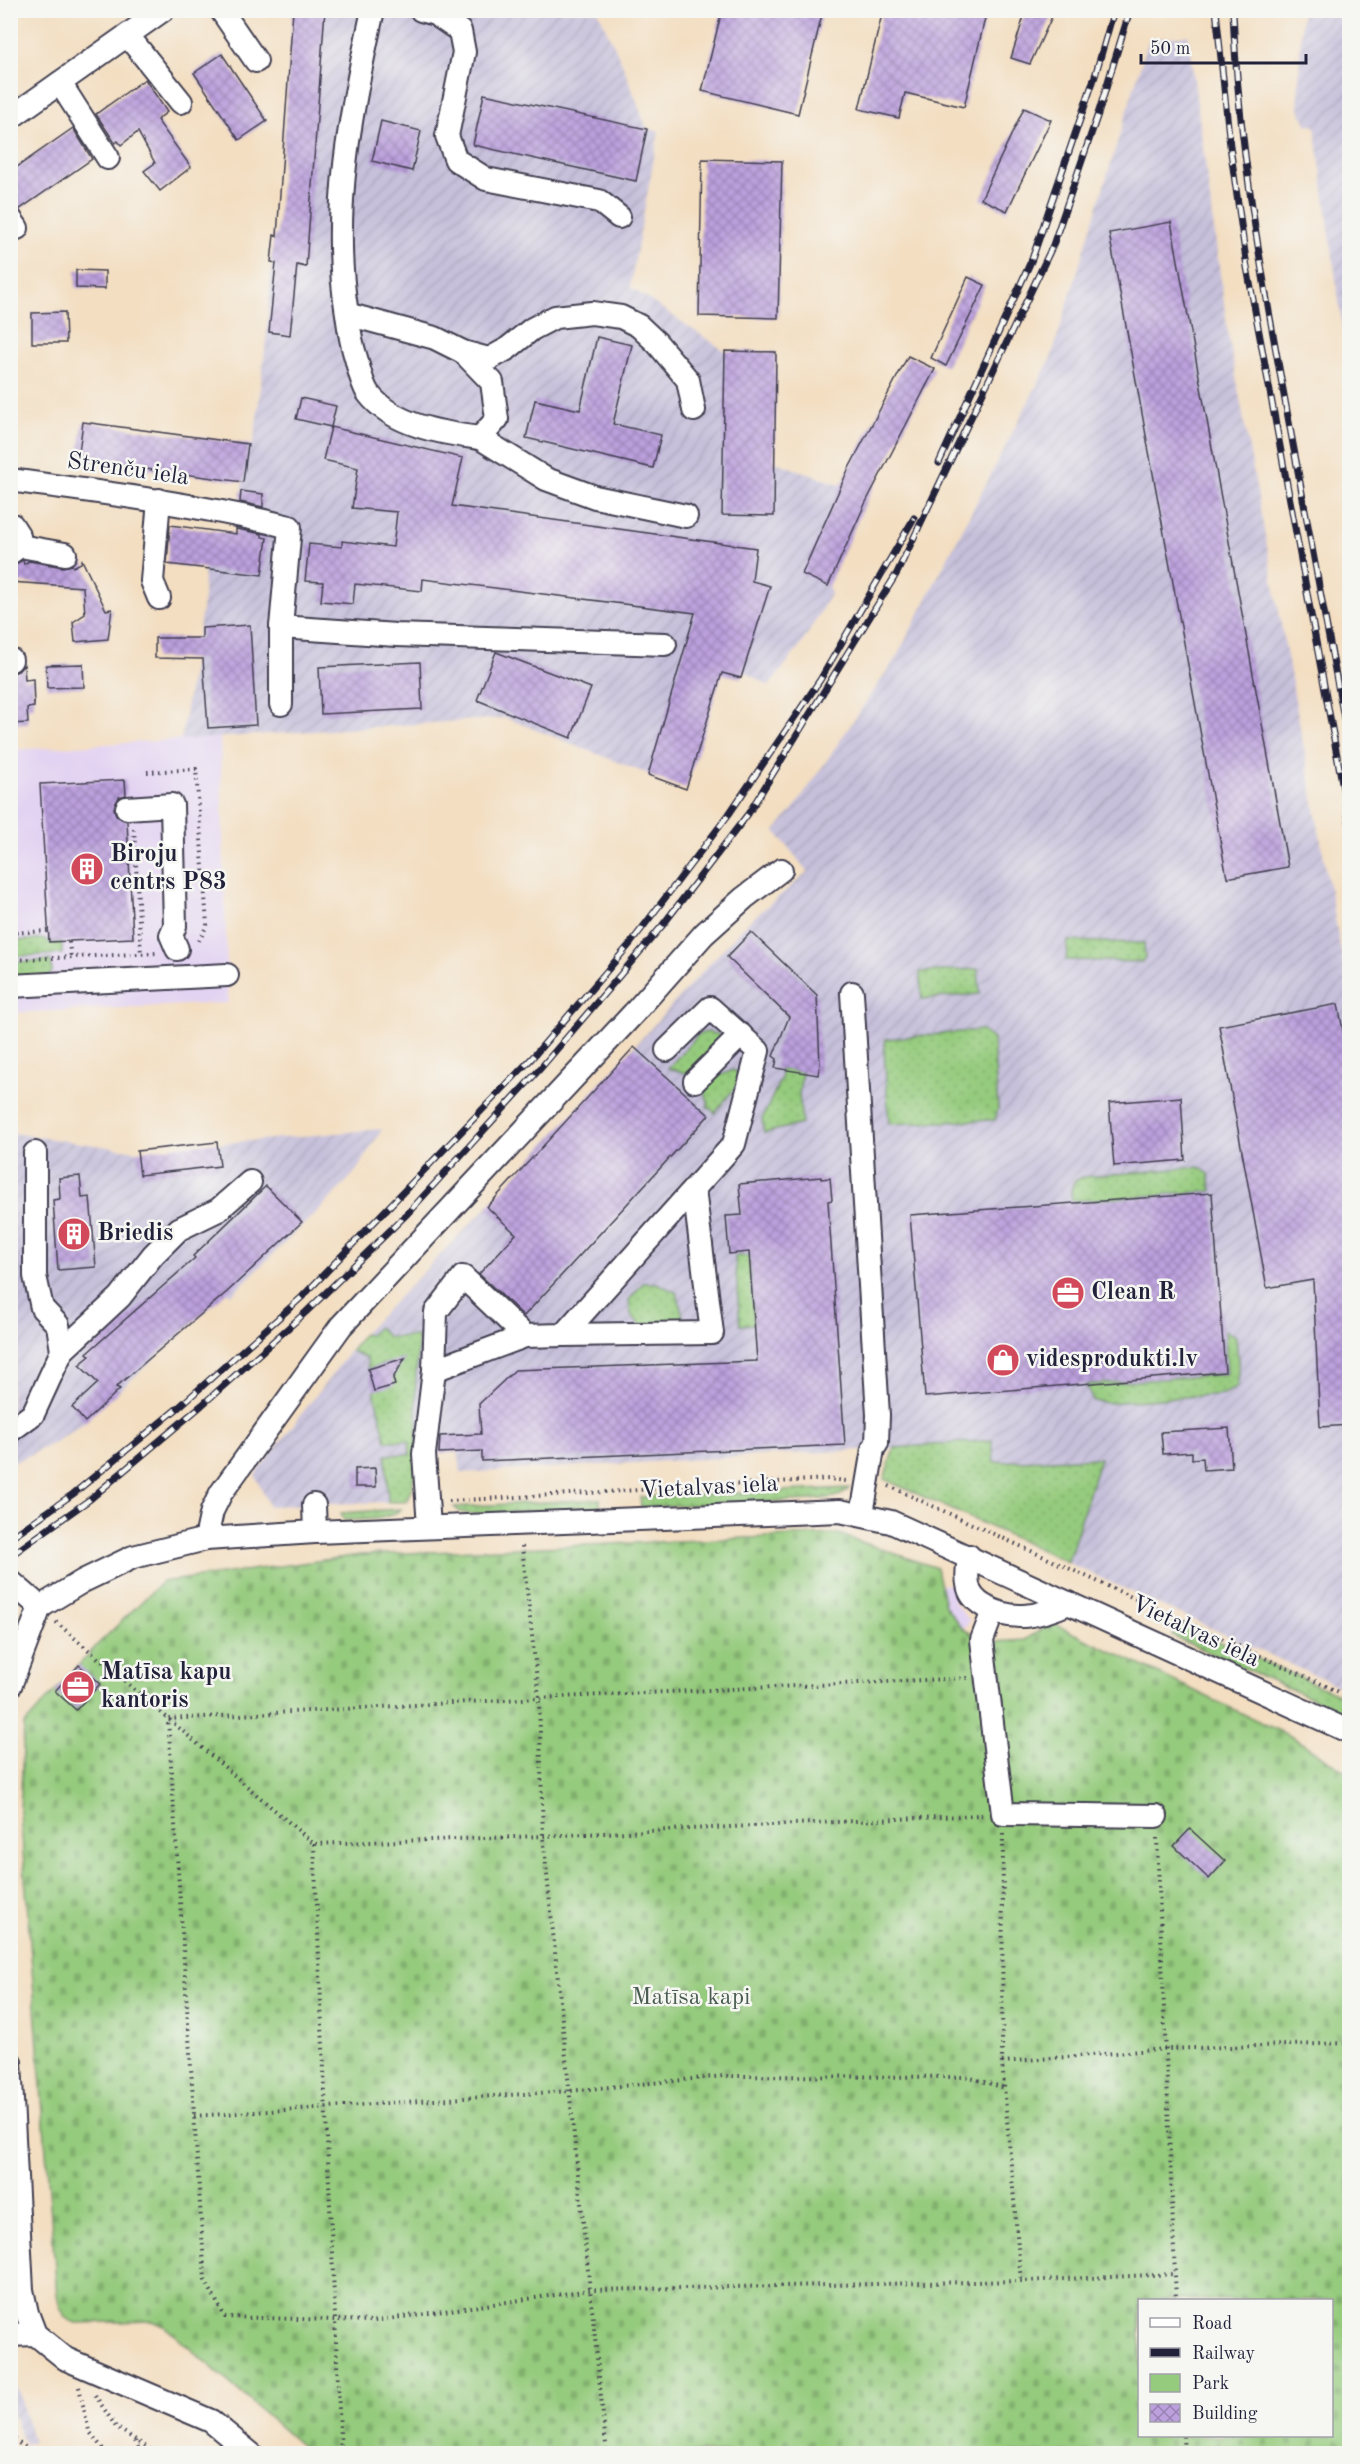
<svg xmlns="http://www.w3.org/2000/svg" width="1360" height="2464" font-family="'Old Standard TT',serif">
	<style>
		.built { fill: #e3d3f2 }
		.industrial { fill: url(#industrial-furrows) }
		.green { fill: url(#green-dots); stroke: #5c765c; stroke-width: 1.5 }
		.cemetery { fill: url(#cemetery-stones); stroke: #5c765c; stroke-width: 1.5; fill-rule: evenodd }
		.building { fill: url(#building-cross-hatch) }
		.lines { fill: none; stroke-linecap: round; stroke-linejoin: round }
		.minor-casing { stroke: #413e4f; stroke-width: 26 }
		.path { stroke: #413e4f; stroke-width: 4; stroke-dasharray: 1.5 4.5; stroke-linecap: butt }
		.minor { stroke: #fff; stroke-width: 22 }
		.rail-casing { stroke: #22223b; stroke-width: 7 }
		.rail { stroke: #f6f6f2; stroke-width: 4.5; stroke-dasharray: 14; stroke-linecap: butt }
		.labels { text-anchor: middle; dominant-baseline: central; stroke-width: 5; stroke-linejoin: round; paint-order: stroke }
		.street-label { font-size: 24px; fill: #22223b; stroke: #f6f6f2 }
		.poi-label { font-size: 24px; font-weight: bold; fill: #22223b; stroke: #f6f6f2; text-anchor: start }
		.park-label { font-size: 24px; fill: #4a5d52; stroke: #f6f6f2 }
	</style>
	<defs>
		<pattern id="industrial-furrows" width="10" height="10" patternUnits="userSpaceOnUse" patternTransform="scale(1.5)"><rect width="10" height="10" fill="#c6c0da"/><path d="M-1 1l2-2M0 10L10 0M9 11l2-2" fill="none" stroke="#aaa5bc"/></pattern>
		<pattern id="green-dots" width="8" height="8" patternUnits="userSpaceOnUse" patternTransform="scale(1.5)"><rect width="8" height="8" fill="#95cb7d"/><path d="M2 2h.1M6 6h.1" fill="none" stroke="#80ae6d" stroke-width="1.8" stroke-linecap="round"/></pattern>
		<pattern id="cemetery-stones" width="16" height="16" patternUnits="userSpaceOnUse" patternTransform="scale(1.5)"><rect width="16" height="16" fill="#95cb7d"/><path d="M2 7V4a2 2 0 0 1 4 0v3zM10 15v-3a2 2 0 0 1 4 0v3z" fill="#80ae6d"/></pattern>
		<pattern id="building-cross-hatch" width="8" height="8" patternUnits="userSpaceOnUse" patternTransform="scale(1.5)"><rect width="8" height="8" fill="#bca0dd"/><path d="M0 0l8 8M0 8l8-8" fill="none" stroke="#9882b4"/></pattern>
	</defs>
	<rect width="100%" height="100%" fill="#f6f6f2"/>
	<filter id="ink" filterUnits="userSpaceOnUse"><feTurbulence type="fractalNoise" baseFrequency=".0167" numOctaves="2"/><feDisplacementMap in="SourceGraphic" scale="12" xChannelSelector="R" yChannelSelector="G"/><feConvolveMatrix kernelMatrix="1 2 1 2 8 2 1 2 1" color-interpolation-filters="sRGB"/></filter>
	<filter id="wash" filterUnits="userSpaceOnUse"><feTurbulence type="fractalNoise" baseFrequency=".008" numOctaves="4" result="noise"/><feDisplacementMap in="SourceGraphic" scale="24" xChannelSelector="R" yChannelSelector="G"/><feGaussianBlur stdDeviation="1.35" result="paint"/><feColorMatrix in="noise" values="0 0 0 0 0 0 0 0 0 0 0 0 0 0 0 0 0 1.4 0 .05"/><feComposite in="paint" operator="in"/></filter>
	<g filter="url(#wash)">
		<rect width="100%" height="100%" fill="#f3dec1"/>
		<g class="built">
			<path d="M220 737 228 1003 11 1013V750Z"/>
			<path d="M951 1584 955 1603 970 1621 963 1629 945 1606 941 1585Z"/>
		</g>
		<g class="industrial">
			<path d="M293 11H598L622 63 647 129 659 131 630 287 725 351 776 352 775 462 841 485 868 497 828 586 831 593 803 642 769 686 744 671 741 678 722 674 686 789 506 718 181 740 203 603 204 568 209 531 236 534 248 444 253 445 256 426 266 342 274 235H277Z"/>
			<path d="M1302 11H1349V375L1315 126 1306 124 1299 108 1298 97Z"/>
			<path d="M1188 35 1228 333 1349 995V1691L884 1479 894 1448 461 1473 458 1452 386 1455 388 1502 269 1506 255 1475 363 1334 487 1207 746 924 808 872 775 831 798 803 897 656 1051 358 1149 39Z"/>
			<path d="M382 1129 357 1170 337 1192 231 1295 227 1292 85 1422 54 1443 11 1464V1133L137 1151Z"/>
			<path d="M10 2375 19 2393 33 2442 25 2444 11 2412Z"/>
		</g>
		<g class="green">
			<path d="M40 939 48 940 49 943 62 942V954L11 957V941Z"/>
			<path d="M1068 941 1144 943 1145 957 1142 962 1066 960Z"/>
			<path d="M51 960 52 972 49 976 11 978 10 962Z"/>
			<path d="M978 969 980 994 922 999 920 972Z"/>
			<path d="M981 1030 993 1039 998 1109 995 1120 889 1124 884 1049 886 1039Z"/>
			<path d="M706 1032 718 1034 724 1041 689 1074 668 1068 698 1035Z"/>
			<path d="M780 1069 802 1072 799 1094 802 1124 764 1133 762 1119 781 1078Z"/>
			<path d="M733 1070 744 1076 715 1113 707 1106 709 1104 703 1088 712 1079Z"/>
			<path d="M1199 1167 1209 1174 1212 1191 1072 1201 1071 1190 1074 1182 1082 1177Z"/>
			<path d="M735 1256H749L754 1324 740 1325Z"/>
			<path d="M643 1283H657L677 1293 683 1317 675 1326H641L631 1315 629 1300Z"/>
			<path d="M378 1327 388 1337 418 1336C418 1349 417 1361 416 1373 413 1415 426 1462 406 1502H388L386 1455 410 1454 409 1441H386L374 1391 388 1363 368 1369 367 1358 351 1351 363 1334 369 1335Z"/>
			<path d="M1225 1331 1236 1336 1239 1374 1237 1387 1224 1394 1108 1403 1093 1401 1086 1385 1227 1374Z"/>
			<path d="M992 1440 994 1462 1100 1458 1068 1562 884 1479 894 1448Z"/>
			<path d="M849 1488C842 1499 824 1498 812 1500L641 1507 640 1497Z"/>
			<path d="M600 1499V1508L469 1514 460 1512 454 1507Z"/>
			<path d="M401 1509C385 1522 364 1519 344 1520L341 1513Z"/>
			<path d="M1177 1623 1349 1699V1715L1172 1636Z"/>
		</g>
		<path class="cemetery" d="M838 1534 937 1568 945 1606 963 1629 977 1637 994 1642 1025 1640 1052 1623 1294 1738 1349 1774V2453H310L164 2326 153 2321 76 2323C52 2316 57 2277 54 2256L20 1812 24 1725 98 1644 162 1582 361 1555ZM1140 2300H1332V2436H1140Z"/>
		<g id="blocks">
			<g class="building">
				<path d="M293 10H325L306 267 297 265 290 335 269 332 276 263 271 262 274 235 277 236Z"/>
				<path d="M722 10H823L798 114 702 91Z"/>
				<path d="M883 10H987L964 107 905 93 899 118 859 109Z"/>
				<path d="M1026 10H1055L1030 64 1011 58Z"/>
				<path d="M222 54 267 121 239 140 194 73Z"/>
				<path d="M145 79 167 112 157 120 191 167 160 191 144 171 155 163 138 132 121 145 118 141 115 143 96 114Z"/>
				<path d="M484 94 647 129 636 181 473 145Z"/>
				<path d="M1024 108 1051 120 1007 211 981 199Z"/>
				<path d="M381 121 421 131 412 171 372 161Z"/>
				<path d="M73 128 92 159 20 209 13 205 10 202V172Z"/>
				<path d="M702 159 782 161 778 318 699 316Z"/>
				<path d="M1171 222 1288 867 1227 878 1109 233Z"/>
				<path d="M76 270 105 271V289L76 288Z"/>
				<path d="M968 277 985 285 946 366 931 358Z"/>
				<path d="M65 312 66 343H32V313Z"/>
				<path d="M597 337 632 345 613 424 661 435 653 468 526 438 535 400 580 410Z"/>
				<path d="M725 351 776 352 774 516 722 515Z"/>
				<path d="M908 356 935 369 865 504 828 586 802 574 848 470Z"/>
				<path d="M301 398 336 406 331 427 296 419Z"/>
				<path d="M83 422 248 444 243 482 78 460Z"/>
				<path d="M331 427 463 458 452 506 756 548 752 581 770 586 741 678 722 673 686 789 648 775 695 613 423 579 422 591 355 584 353 604 321 601 323 582 305 581 309 544 342 547V541L393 547 397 512 352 508 358 468 323 460Z"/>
				<path d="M241 491 263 494V507L240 502Z"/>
				<path d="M170 525 236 534V529L262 534V537L267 538 262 575 167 564Z"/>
				<path d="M23 560 24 564 29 561 63 567 72 565 73 567 81 563 82 560 106 610 112 609 108 639 75 642 73 622 85 614 83 587 10 582 11 566Z"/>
				<path d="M250 625 256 725 208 728 203 659 155 658V638H202V628Z"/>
				<path d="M496 652 591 688 571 738 477 700Z"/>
				<path d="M420 662 422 709 321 714 319 667Z"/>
				<path d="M83 664 84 687 47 688 46 665Z"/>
				<path d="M24 665 25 680 33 679 34 707 27 708 28 723 10 724V674L18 671Z"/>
				<path d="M125 780 126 795 119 797 114 808 116 816 127 821 133 938 49 942 40 784Z"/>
				<path d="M751 932 817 995 820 1064 818 1075 775 1068 777 1059 773 1056 789 1017 727 957Z"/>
				<path d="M1338 1004 1350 1068V1425L1320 1427 1313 1280 1267 1288 1219 1026Z"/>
				<path d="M634 1047 709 1115 524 1316 479 1274 516 1234 487 1207Z"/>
				<path d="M1181 1097 1185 1160 1114 1166 1109 1103Z"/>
				<path d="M217 1142 220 1166 140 1175 137 1151Z"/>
				<path d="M80 1176 82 1198 90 1197 96 1267 58 1270 53 1200 60 1199 59 1178Z"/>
				<path d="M821 1177V1179L830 1178 832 1200 828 1201 845 1445 482 1461V1451L439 1453 440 1436 481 1434 479 1404 515 1370 757 1361 749 1252 729 1254 726 1216 742 1215 739 1184Z"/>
				<path d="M266 1186 302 1222 227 1292 116 1387 120 1389 85 1422 72 1407 98 1383 79 1365 90 1356 87 1353 195 1258 193 1256Z"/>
				<path d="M1212 1193 1225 1372 925 1397 910 1215Z"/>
				<path d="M405 1358 393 1378 395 1385 374 1391 368 1369Z"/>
				<path d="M1229 1428 1232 1468 1204 1470 1203 1458 1192 1459V1452L1163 1454 1161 1432Z"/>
				<path d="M375 1468 376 1487H355V1469Z"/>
				<path d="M79 1665 100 1684 76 1710 55 1691Z"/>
				<path d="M1190 1829 1225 1861 1209 1879 1174 1846Z"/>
			</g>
		</g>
	</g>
	<g filter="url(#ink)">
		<use href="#blocks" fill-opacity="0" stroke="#413e4f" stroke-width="1.5"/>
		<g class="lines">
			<defs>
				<g id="minor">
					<path d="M221 10 256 61"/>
					<path d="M421 10 435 14 460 31 464 52 447 136 456 160 486 179 599 201 619 217"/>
					<path d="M128 36 181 102"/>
					<path d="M60 83 108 158"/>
					<path d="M10 118 163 10"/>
					<path d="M10 218 17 228"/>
					<path d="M347 314 435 338 463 352 492 382 497 419 480 438C442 433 393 426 368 393 362 384 359 369 356 358 351 343 349 329 347 314 330 212 351 110 373 10"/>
					<path d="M463 352 489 359 507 349 532 329 555 317 592 313 621 317 639 326 657 343 688 380 694 410"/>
					<path d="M480 438 546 479 595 497 686 516"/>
					<path d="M10 480C104 493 198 504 290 527L281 627 396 635 665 644"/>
					<path d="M159 500 152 581 159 598"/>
					<path d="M12 525 19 536 20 546"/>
					<path d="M10 553 20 546 65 554"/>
					<path d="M281 627V704"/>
					<path d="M10 660H11"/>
					<path d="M127 808 172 805 175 926 171 935 177 949"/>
					<path d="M10 986 227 975"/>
					<path d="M852 993 878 1415 877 1443 873 1449 862 1514"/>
					<path d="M695 1081 741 1035"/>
					<path d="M563 1335 712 1333 694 1189"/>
					<path d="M62 1351 120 1297 153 1255 179 1229 218 1210 250 1182"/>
					<path d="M434 1370 436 1312 463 1277 525 1336"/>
					<path d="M10 1431 33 1414 62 1351 58 1325 42 1308 35 1276V1153"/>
					<path d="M314 1505 315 1532"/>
					<path d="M429 1527 424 1454 434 1370 525 1336 563 1335 734 1144 758 1051 710 1008 667 1050"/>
					<path d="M206 1539 212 1511 221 1493 341 1326 634 1013 704 934 744 898 781 870"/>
					<path d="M969 1556C968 1565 966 1575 968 1584 969 1594 976 1601 984 1606 1013 1623 1040 1616 1069 1603"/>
					<path d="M10 1581 40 1607"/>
					<path d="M40 1607 83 1581 133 1557 206 1539 315 1532 840 1511 891 1522 1350 1732"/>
					<path d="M993 1611 982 1640 1003 1814 1156 1816"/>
					<path d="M10 1686 40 1607"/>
					<path d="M10 2062 22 2290 27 2313 35 2334 66 2359 211 2421 251 2454"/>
					<path d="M10 2335 35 2334"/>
				</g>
			</defs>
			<use href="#minor" class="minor-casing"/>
			<g class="path">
				<path d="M147 772 196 769 207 925 198 943"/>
				<path d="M134 829 141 955"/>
				<path d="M10 933 48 931"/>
				<path d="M69 942 71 959"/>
				<path d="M10 960 157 953"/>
				<path d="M889 1486 1350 1697"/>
				<path d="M449 1501 829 1479 846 1481"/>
				<path d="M522 1546 539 1698 543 1836 607 2454"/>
				<path d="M56 1622 314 1844 543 1836 982 1815"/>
				<path d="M967 1678 539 1698 168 1719 205 2280 225 2317 374 2321 590 2290 1021 2281 1175 2274"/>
				<path d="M1003 1834 1002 2062 1021 2281"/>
				<path d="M1157 1838 1176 2300"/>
				<path d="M314 1844 341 2454"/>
				<path d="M1002 2062 1166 2049 1350 2043"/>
				<path d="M194 2116 569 2091 724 2076 967 2077 1005 2088"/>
				<path d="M79 2387 89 2431 107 2454"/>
				<path d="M95 2395 116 2427 157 2454"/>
				<path d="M10 2435 20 2444 37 2454"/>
				<path d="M1183 2436 1184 2454"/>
				<path d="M135 2441 141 2454"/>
			</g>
			<use href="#minor" class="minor"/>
			<defs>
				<g id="rail">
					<path d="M1216 10 1230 146 1247 267 1350 826"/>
					<path d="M1233 10C1238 143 1262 276 1286 406 1307 521 1328 635 1350 750"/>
					<path d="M939 463 1032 259 1095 76 1114 10"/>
					<path d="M10 1538 73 1494 179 1407 302 1297 532 1058 630 944 729 814 820 680 914 518"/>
					<path d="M10 1556 89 1500 202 1405 306 1312 407 1214 539 1070 662 926 748 814 897 573 1053 245 1099 111 1130 10"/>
					<path d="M10 2449 18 2454"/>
				</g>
			</defs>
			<use href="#rail" class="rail-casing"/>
			<use href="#rail" class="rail"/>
		</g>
	</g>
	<defs>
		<symbol id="building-disc" viewBox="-11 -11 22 22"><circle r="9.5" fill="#d1495b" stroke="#f6f6f2"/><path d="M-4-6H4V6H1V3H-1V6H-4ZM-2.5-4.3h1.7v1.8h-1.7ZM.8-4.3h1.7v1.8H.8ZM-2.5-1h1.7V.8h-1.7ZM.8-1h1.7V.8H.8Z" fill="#fff"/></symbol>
		<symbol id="office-disc" viewBox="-11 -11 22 22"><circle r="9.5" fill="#d1495b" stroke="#f6f6f2"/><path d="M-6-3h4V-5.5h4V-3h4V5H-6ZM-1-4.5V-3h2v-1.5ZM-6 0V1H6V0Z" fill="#fff"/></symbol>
		<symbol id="shop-disc" viewBox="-11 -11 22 22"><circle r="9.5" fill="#d1495b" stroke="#f6f6f2"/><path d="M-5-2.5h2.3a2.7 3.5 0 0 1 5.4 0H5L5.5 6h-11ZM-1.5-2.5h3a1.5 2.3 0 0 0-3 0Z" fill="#fff"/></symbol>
	</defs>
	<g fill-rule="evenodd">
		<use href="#building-disc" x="68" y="850" width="38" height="38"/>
		<use href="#building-disc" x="55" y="1215" width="38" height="38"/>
		<use href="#office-disc" x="1049" y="1274" width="38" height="38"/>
		<use href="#shop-disc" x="984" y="1341" width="38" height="38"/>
		<use href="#office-disc" x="59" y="1668" width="38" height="38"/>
	</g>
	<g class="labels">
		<g class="street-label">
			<text transform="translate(128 470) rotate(8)">Strenču iela</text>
			<text transform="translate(709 1488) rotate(-3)">Vietalvas iela</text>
			<text transform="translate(1195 1632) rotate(25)">Vietalvas iela</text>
		</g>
		<g class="poi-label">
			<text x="110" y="855">Biroju<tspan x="110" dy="28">centrs P83</tspan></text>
			<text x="97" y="1234">Briedis</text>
			<text x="1091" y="1293">Clean R</text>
			<text x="1026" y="1360">videsprodukti.lv</text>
			<text x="101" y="1673">Matīsa kapu<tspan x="101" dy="28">kantoris</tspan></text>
		</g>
		<g class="park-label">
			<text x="691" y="1998">Matīsa kapi</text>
		</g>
	</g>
	<rect width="1360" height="2464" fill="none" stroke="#f6f6f2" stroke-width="36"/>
	<rect x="1138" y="2299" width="195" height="138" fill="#f6f6f2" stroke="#a1a1a9" stroke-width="1.5"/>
	<rect x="1150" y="2318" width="30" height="9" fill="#ffffff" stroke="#a1a1a9" stroke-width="1.5"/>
	<text x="1192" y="2329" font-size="18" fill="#22223b">Road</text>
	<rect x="1150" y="2348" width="30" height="9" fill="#22223b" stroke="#a1a1a9" stroke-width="1.5"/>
	<text x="1192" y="2359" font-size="18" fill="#22223b">Railway</text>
	<rect x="1150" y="2374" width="30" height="18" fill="#95cb7d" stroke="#a1a1a9" stroke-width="1.5"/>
	<text x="1192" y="2389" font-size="18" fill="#22223b">Park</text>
	<rect x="1150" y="2404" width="30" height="18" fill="url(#building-cross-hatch)" stroke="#a1a1a9" stroke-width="1.5"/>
	<text x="1192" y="2419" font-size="18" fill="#22223b">Building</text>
	<path d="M1141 54v9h165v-9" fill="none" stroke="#22223b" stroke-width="3"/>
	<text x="1150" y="54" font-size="18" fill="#22223b" stroke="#f6f6f2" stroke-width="4.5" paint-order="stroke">50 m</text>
</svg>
